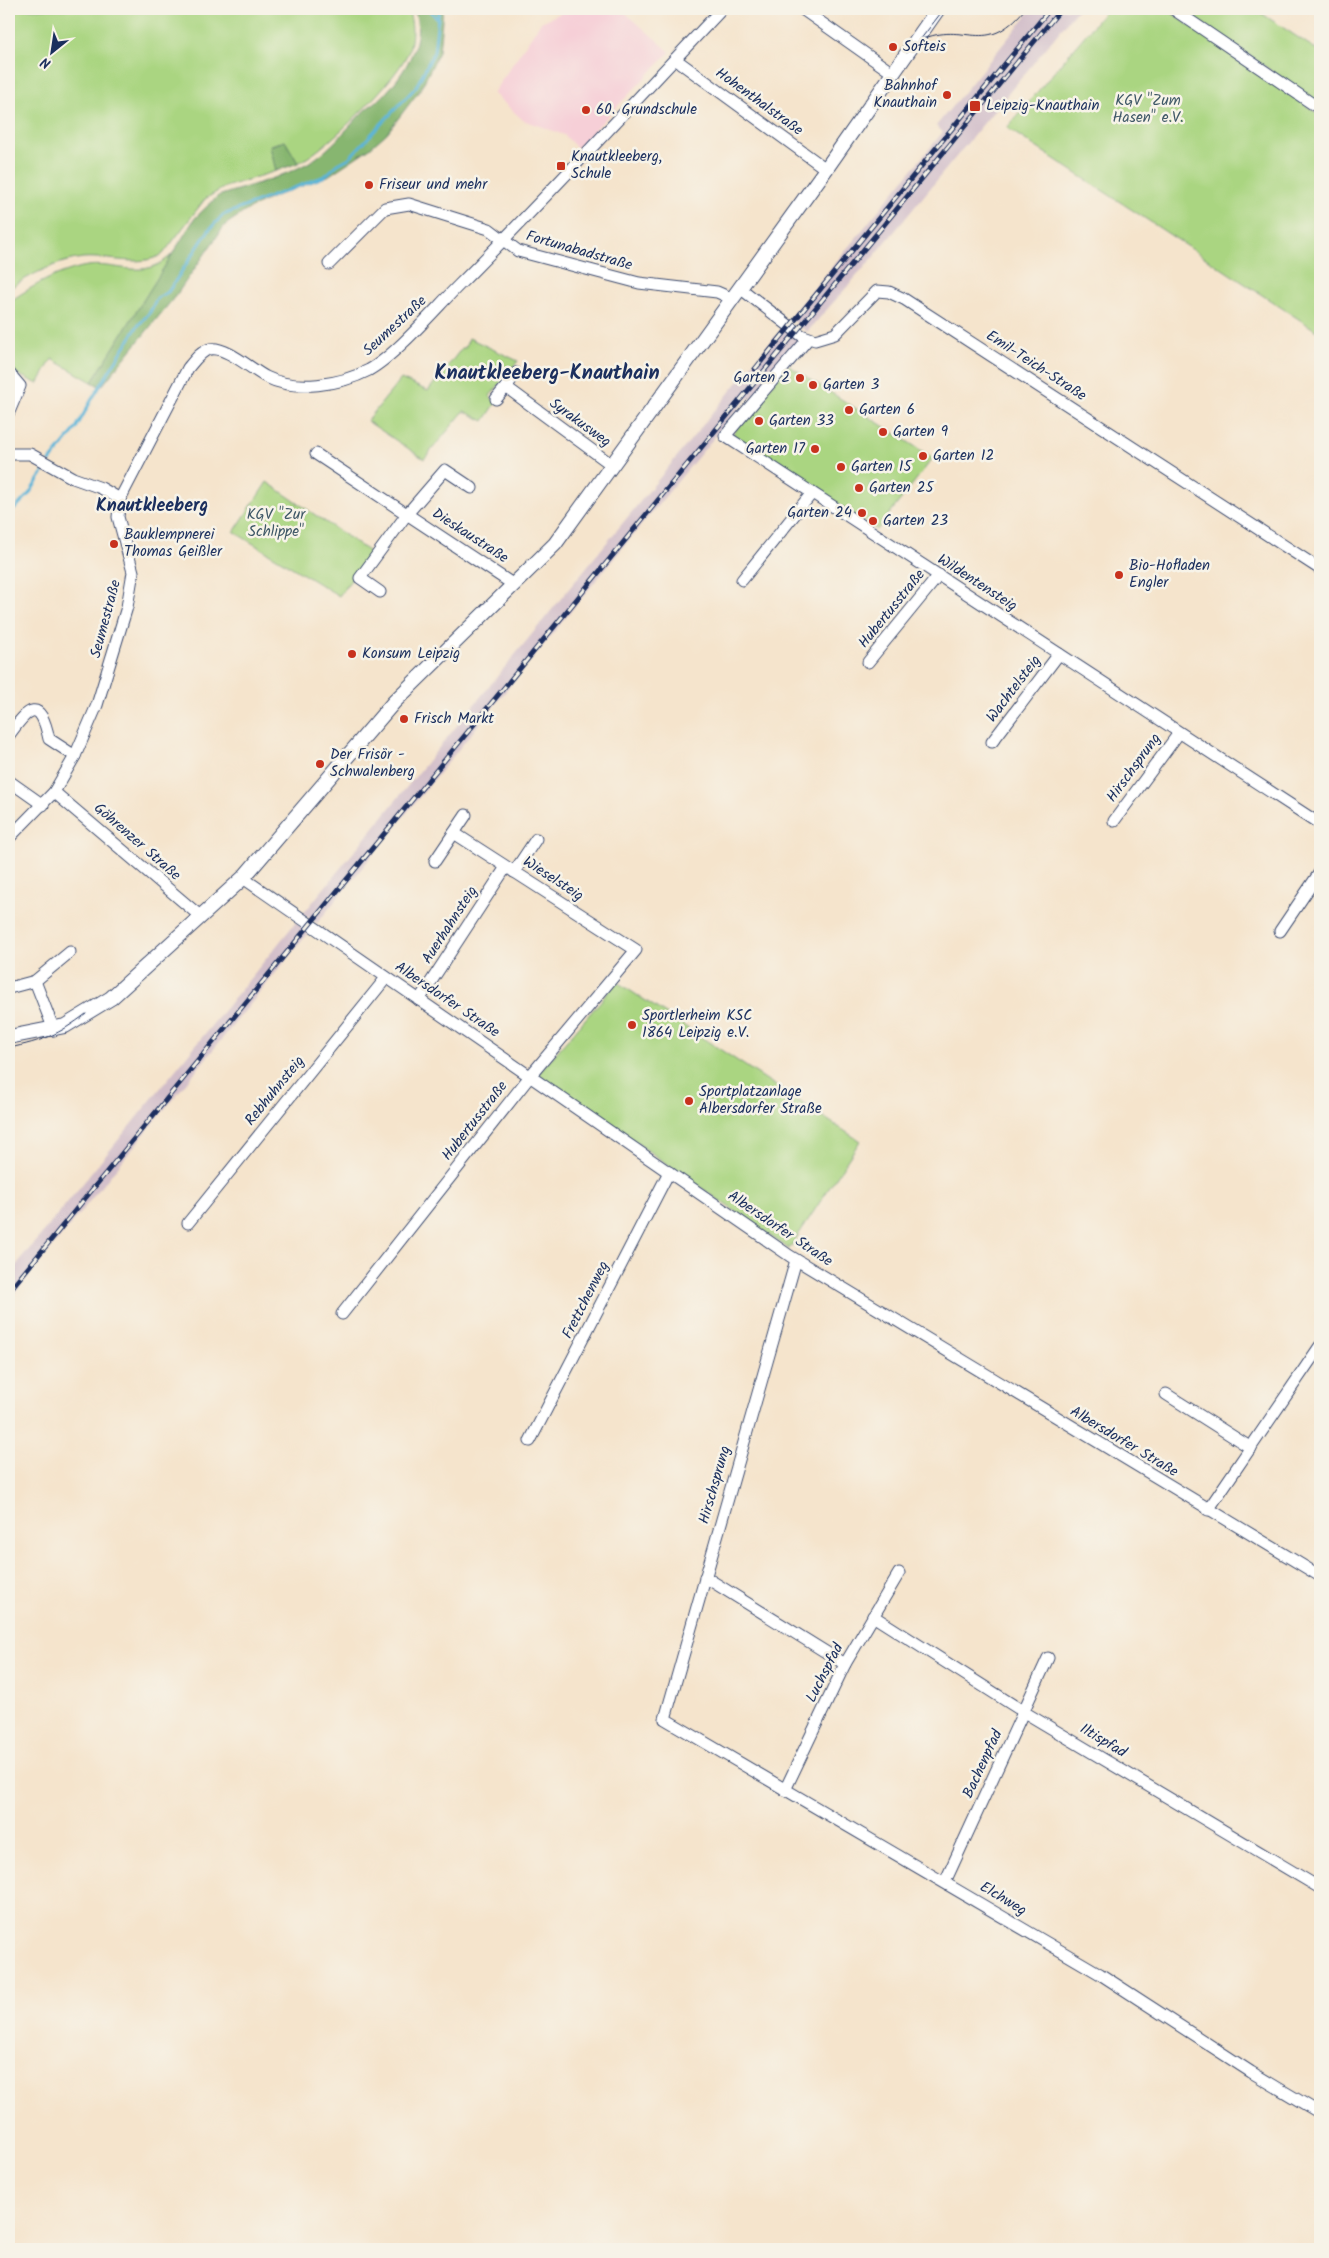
<svg xmlns="http://www.w3.org/2000/svg" width="1329" height="2258" font-family="Kalam,sans-serif">
	<style>
		.built { fill: #f6cfd7 }
		.industrial { fill: #d1bdc9 }
		.green { fill: #aad581; stroke: #628270 }
		.forest { fill: #87b66f; stroke: #517266 }
		.lines { fill: none; stroke-linecap: round; stroke-linejoin: round }
		.stream { stroke: #5bb5d9; stroke-width: 3 }
		.minor-casing { stroke: #3c4a6e; stroke-width: 13 }
		.major-casing { stroke: #3c4a6e; stroke-width: 16 }
		.minor { stroke: #fff; stroke-width: 11 }
		.major { stroke: #fff; stroke-width: 14 }
		.tram { stroke: #1b2f5e; stroke-width: 1 }
		.rail-casing { stroke: #1b2f5e; stroke-width: 5 }
		.rail { stroke: #f7f3e8; stroke-width: 3; stroke-dasharray: 9; stroke-linecap: butt }
		.poi-dot { fill: #c8321e; stroke: #f7f3e8; stroke-width: 2 }
		.labels { text-anchor: middle; dominant-baseline: central; stroke-width: 5; stroke-linejoin: round; paint-order: stroke }
		.poi-label { font-size: 15px; fill: #1b2f5e; stroke: #f7f3e8; text-anchor: start }
		.park-label { font-size: 15px; fill: #3f5867; stroke: #f7f3e8 }
		.street-label { font-size: 15px; fill: #1b2f5e; stroke: #f7f3e8 }
		.quarter-label { font-size: 18px; font-weight: bold; fill: #1b2f5e; stroke: #f7f3e8 }
		.district-label { font-size: 20px; font-weight: bold; fill: #1b2f5e; stroke: #f7f3e8 }
	</style>
	<rect width="100%" height="100%" fill="#f7f3e8"/>
	<filter id="ink" filterUnits="userSpaceOnUse"><feTurbulence type="fractalNoise" baseFrequency=".02" numOctaves="2"/><feDisplacementMap in="SourceGraphic" scale="10" xChannelSelector="R" yChannelSelector="G"/><feConvolveMatrix kernelMatrix="1 2 1 2 8 2 1 2 1" color-interpolation-filters="sRGB"/></filter>
	<filter id="wash" filterUnits="userSpaceOnUse"><feTurbulence type="fractalNoise" baseFrequency=".0096" numOctaves="4" result="noise"/><feDisplacementMap in="SourceGraphic" scale="20" xChannelSelector="R" yChannelSelector="G"/><feGaussianBlur stdDeviation="1.12" result="paint"/><feColorMatrix in="noise" values="0 0 0 0 0 0 0 0 0 0 0 0 0 0 0 0 0 1.4 0 .05"/><feComposite in="paint" operator="in"/></filter>
	<g filter="url(#wash)">
		<rect width="100%" height="100%" fill="#f5e4cc"/>
		<path class="built" d="M570 9H621L670 52 577 148 564 135 523 120 493 93 541 22Z"/>
		<g class="industrial">
			<path d="M1032 9H1078L871 260 807 332 790 318 943 132 936 126Z"/>
			<path d="M783 327 800 341 752 398H747L628 541 317 923 303 914Z"/>
			<path d="M296 922 309 932 9 1300V1274Z"/>
		</g>
		<g class="green">
			<path d="M9 9H408C413 23 413 36 409 50 401 76 324 152 298 163L285 141 270 145 276 171 225 187 205 199 163 254C140 268 110 256 83 258 57 261 30 275 9 289Z"/>
			<path d="M1107 9H1166L1320 115V333L1007 128Z"/>
			<path d="M1181 9H1255L1320 52V104Z"/>
			<path d="M174 252 92 382 52 359 38 384 9 370V302L12 300C34 285 56 273 82 267 116 259 144 285 174 252Z"/>
			<path d="M469 338 518 361 490 396 496 403 484 421 464 411 424 459 367 421 401 379 428 391 462 348H465Z"/>
			<path d="M788 365 933 458 877 530 731 436Z"/>
			<path d="M267 482 371 553 339 596 234 532Z"/>
			<path d="M617 982 860 1141 789 1249 538 1074Z"/>
		</g>
		<g class="forest">
			<path d="M414 9H443L439 52 420 90 387 133 370 148 328 176 271 198 249 209 225 225 177 294 101 387 92 382 195 218 218 196C248 186 281 178 308 163 331 150 346 129 364 111 370 105 379 101 385 94 406 71 426 40 414 9Z"/>
			<path d="M285 141 298 163 276 171 270 146Z"/>
		</g>
		<g class="lines">
			<g class="stream">
				<path d="M429 9 438 20"/>
				<path d="M50 461 75 430 92 399 137 327 150 312 157 298 168 292 209 230 223 215 325 176 338 164 349 158 416 87 434 52 439 9"/>
				<path d="M871 485 872 486"/>
				<path d="M9 515 29 494 47 466"/>
			</g>
		</g>
	</g>
	<g filter="url(#ink)">
		<g class="lines">
			<defs>
				<g id="minor">
					<path d="M802 9 894 74"/>
					<path d="M1173 9 1320 109"/>
					<path d="M675 59 826 169"/>
					<path d="M329 264 385 208 409 204 489 229 518 251 639 283 717 292 733 299"/>
					<path d="M740 288 801 335 815 340 835 334 877 291 889 292 904 299 1320 569"/>
					<path d="M808 339 725 436 1320 824"/>
					<path d="M9 373 20 386 9 412"/>
					<path d="M516 373 506 387 612 465"/>
					<path d="M496 399 506 387"/>
					<path d="M9 454H30L73 478 101 488 120 499"/>
					<path d="M316 454 514 585"/>
					<path d="M742 580 812 493"/>
					<path d="M380 592 360 578 407 514 445 470 472 488"/>
					<path d="M868 662 939 575"/>
					<path d="M9 735C29 707 40 697 49 739L75 756"/>
					<path d="M992 742 1059 654"/>
					<path d="M9 781 43 805"/>
					<path d="M54 792 200 916"/>
					<path d="M1114 821 1179 733"/>
					<path d="M9 838 54 792 75 756 97 705 127 607 133 572 118 517 120 499 188 368C194 361 201 351 210 349 226 346 252 370 266 377 296 392 340 385 369 370 396 355 436 308 459 285 549 195 635 101 722 9"/>
					<path d="M435 861 466 815"/>
					<path d="M514 872 536 839"/>
					<path d="M243 878 790 1256 1320 1576"/>
					<path d="M1280 931 1320 872"/>
					<path d="M35 981 54 1030"/>
					<path d="M9 988 35 981 70 952"/>
					<path d="M419 1000 506 867"/>
					<path d="M188 1223 386 978"/>
					<path d="M796 1260 665 1719 1100 1974 1251 2072 1320 2113"/>
					<path d="M342 1314 531 1075 636 950 454 833"/>
					<path d="M1166 1394 1251 1448"/>
					<path d="M530 1441 669 1172"/>
					<path d="M1208 1510 1320 1346"/>
					<path d="M705 1577 845 1664"/>
					<path d="M873 1616 1024 1712 1320 1888"/>
					<path d="M785 1790 845 1664 899 1573"/>
					<path d="M945 1882 1048 1658"/>
				</g>
				<path id="major" d="M9 1037 65 1026 111 998 243 878 394 702 555 544 826 169 938 9"/>
			</defs>
			<use href="#minor" class="minor-casing"/>
			<use href="#major" class="major-casing"/>
			<use href="#minor" class="minor"/>
			<use href="#major" class="major"/>
			<g class="tram">
				<path d="M920 40C967 19 984 59 1025 9"/>
				<path d="M907 53 920 40 944 9"/>
				<path d="M9 1048C43 1041 58 1035 86 1014"/>
			</g>
			<defs>
				<g id="rail">
					<path d="M755 369 1050 9"/>
					<path d="M9 1291 1061 9"/>
				</g>
			</defs>
			<use href="#rail" class="rail-casing"/>
			<use href="#rail" class="rail"/>
		</g>
	</g>
	<g class="poi-dot">
		<circle cx="893" cy="47" r="5"/>
		<circle cx="947" cy="95" r="5"/>
		<rect x="969" y="100" width="12" height="12" rx="2.5"/>
		<circle cx="586" cy="110" r="5"/>
		<rect x="556" y="161" width="10" height="10" rx="2.5"/>
		<circle cx="369" cy="185" r="5"/>
		<circle cx="800" cy="378" r="5"/>
		<circle cx="813" cy="385" r="5"/>
		<circle cx="849" cy="410" r="5"/>
		<circle cx="759" cy="421" r="5"/>
		<circle cx="883" cy="432" r="5"/>
		<circle cx="815" cy="449" r="5"/>
		<circle cx="923" cy="456" r="5"/>
		<circle cx="841" cy="467" r="5"/>
		<circle cx="859" cy="488" r="5"/>
		<circle cx="862" cy="513" r="5"/>
		<circle cx="873" cy="521" r="5"/>
		<circle cx="114" cy="544" r="5"/>
		<circle cx="1119" cy="575" r="5"/>
		<circle cx="352" cy="654" r="5"/>
		<circle cx="404" cy="719" r="5"/>
		<circle cx="320" cy="764" r="5"/>
		<circle cx="632" cy="1025" r="5"/>
		<circle cx="689" cy="1101" r="5"/>
	</g>
	<g class="labels">
		<g class="poi-label">
			<text x="903" y="47">Softeis</text>
			<text x="937" y="86" text-anchor="end">Bahnhof<tspan x="937" dy="17">Knauthain</tspan></text>
			<text x="986" y="106">Leipzig-Knauthain</text>
			<text x="596" y="110">60. Grundschule</text>
			<text x="571" y="157">Knautkleeberg,<tspan x="571" dy="17">Schule</tspan></text>
			<text x="379" y="185">Friseur und mehr</text>
			<text x="790" y="378" text-anchor="end">Garten 2</text>
			<text x="823" y="385">Garten 3</text>
			<text x="859" y="410">Garten 6</text>
			<text x="769" y="421">Garten 33</text>
			<text x="893" y="432">Garten 9</text>
			<text x="805" y="449" text-anchor="end">Garten 17</text>
			<text x="933" y="456">Garten 12</text>
			<text x="851" y="467">Garten 15</text>
			<text x="869" y="488">Garten 25</text>
			<text x="852" y="513" text-anchor="end">Garten 24</text>
			<text x="883" y="521">Garten 23</text>
			<text x="124" y="535">Bauklempnerei<tspan x="124" dy="17">Thomas Geißler</tspan></text>
			<text x="1129" y="566">Bio-Hofladen<tspan x="1129" dy="17">Engler</tspan></text>
			<text x="362" y="654">Konsum Leipzig</text>
			<text x="414" y="719">Frisch Markt</text>
			<text x="330" y="755">Der Frisör -<tspan x="330" dy="17">Schwalenberg</tspan></text>
			<text x="642" y="1016">Sportlerheim KSC<tspan x="642" dy="17">1864 Leipzig e.V.</tspan></text>
			<text x="699" y="1092">Sportplatzanlage<tspan x="699" dy="17">Albersdorfer Straße</tspan></text>
		</g>
		<g class="park-label">
			<text x="1148" y="101">KGV "Zum<tspan x="1148" dy="17">Hasen" e.V.</tspan></text>
			<text x="276" y="515">KGV "Zur<tspan x="276" dy="17">Schlippe"</tspan></text>
		</g>
		<g class="street-label">
			<text transform="translate(759 102) rotate(36)">Hohenthalstraße</text>
			<text transform="translate(579 251) rotate(16)">Fortunabadstraße</text>
			<text transform="translate(395 326) rotate(-43)">Seumestraße</text>
			<text transform="translate(1036 366) rotate(33)">Emil-Teich-Straße</text>
			<text transform="translate(580 423) rotate(36)">Syrakusweg</text>
			<text transform="translate(470 536) rotate(33)">Dieskaustraße</text>
			<text transform="translate(977 583) rotate(33)">Wildentensteig</text>
			<text transform="translate(892 609) rotate(-51)">Hubertusstraße</text>
			<text transform="translate(106 619) rotate(-75)">Seumestraße</text>
			<text transform="translate(1014 689) rotate(-53)">Wachtelsteig</text>
			<text transform="translate(1134 768) rotate(-54)">Hirschsprung</text>
			<text transform="translate(137 842) rotate(41)">Göhrenzer Straße</text>
			<text transform="translate(553 879) rotate(33)">Wieselsteig</text>
			<text transform="translate(450 925) rotate(-57)">Auerhahnsteig</text>
			<text transform="translate(447 1000) rotate(34)">Albersdorfer Straße</text>
			<text transform="translate(275 1091) rotate(-51)">Rebhuhnsteig</text>
			<text transform="translate(475 1121) rotate(-52)">Hubertusstraße</text>
			<text transform="translate(780 1229) rotate(34)">Albersdorfer Straße</text>
			<text transform="translate(586 1300) rotate(-63)">Frettchenweg</text>
			<text transform="translate(1124 1442) rotate(31)">Albersdorfer Straße</text>
			<text transform="translate(715 1485) rotate(-74)">Hirschsprung</text>
			<text transform="translate(825 1673) rotate(-63)">Luchspfad</text>
			<text transform="translate(1103 1741) rotate(31)">Iltispfad</text>
			<text transform="translate(983 1764) rotate(-65)">Bachenpfad</text>
			<text transform="translate(1003 1899) rotate(31)">Elchweg</text>
		</g>
		<g class="quarter-label">
			<text x="152" y="506">Knautkleeberg</text>
		</g>
		<g class="district-label">
			<text x="547" y="374">Knautkleeberg-Knauthain</text>
		</g>
	</g>
	<rect width="1329" height="2258" fill="none" stroke="#f7f3e8" stroke-width="30"/>
	<g transform="translate(52 52) rotate(210)" stroke="#f7f3e8" stroke-width="4" paint-order="stroke">
	<path d="M0-4L9 19L0 12L-9 19Z" fill="#1b2f5e"/>
	<text y="-8" font-size="14" font-weight="bold" text-anchor="middle" fill="#1b2f5e">N</text>
	</g>
</svg>
